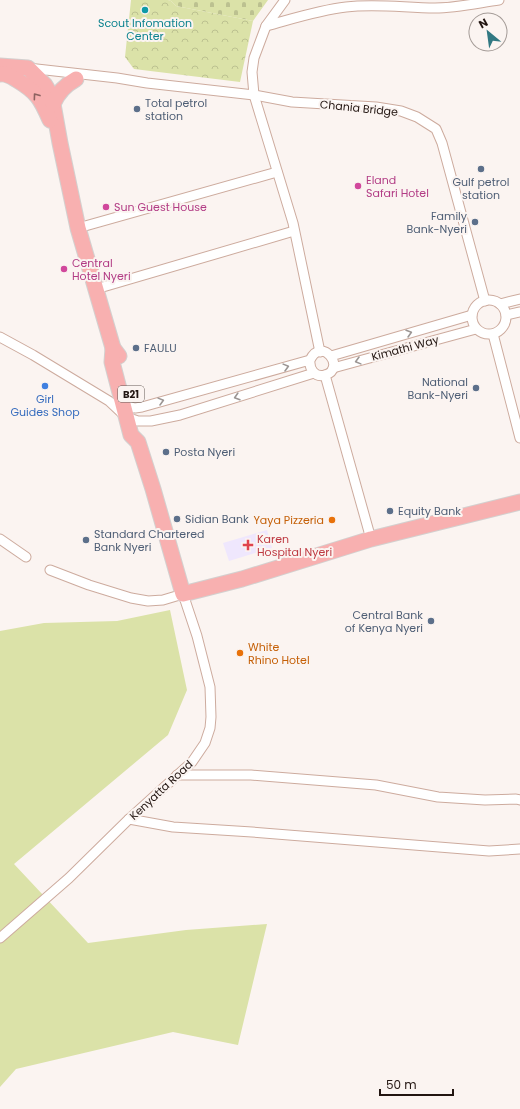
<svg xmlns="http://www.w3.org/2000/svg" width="520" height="1109" font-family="Poppins,sans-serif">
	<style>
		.medical { fill: #efe7fd }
		.grass { fill: #dbe2a8 }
		.cemetery { fill: url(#cemetery-stones) }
		.park { fill: url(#park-crowns) }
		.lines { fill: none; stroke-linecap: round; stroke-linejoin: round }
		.minor-casing { stroke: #cdab9e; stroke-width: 11 }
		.trunk-casing { stroke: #d3d0cf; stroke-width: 17 }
		.minor { stroke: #fff; stroke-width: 9 }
		.trunk { stroke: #f8b0b0; stroke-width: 15 }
		.oneway { stroke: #8d6260 }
		.oneway2 { stroke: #9c9694 }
		.culture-dot { fill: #0f9aa8; stroke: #fbf4f1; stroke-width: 1.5 }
		.service-dot { fill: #5c6f8a; stroke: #fbf4f1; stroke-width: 1.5 }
		.hotel-dot { fill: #d1479c; stroke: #fbf4f1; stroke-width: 1.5 }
		.shop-dot { fill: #3f7fe0; stroke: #fbf4f1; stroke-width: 1.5 }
		.food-dot { fill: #e8710a; stroke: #fbf4f1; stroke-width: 1.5 }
		.health-dot { fill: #e0444e; stroke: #fbf4f1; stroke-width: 1.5 }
		.labels { text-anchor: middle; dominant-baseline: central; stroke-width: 4; stroke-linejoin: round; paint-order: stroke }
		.shield { fill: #fbf4f1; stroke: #635854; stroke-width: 1 }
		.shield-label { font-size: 10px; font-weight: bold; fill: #221511 }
		.culture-label { font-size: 11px; fill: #0d838f; stroke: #fbf4f1 }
		.service-label { font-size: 11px; fill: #4e5e75; stroke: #fbf4f1; text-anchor: start }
		.street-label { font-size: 11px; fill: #221511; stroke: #fbf4f1 }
		.hotel-label { font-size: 11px; fill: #b23c85; stroke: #fbf4f1; text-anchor: start }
		.shop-label { font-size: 11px; fill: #366cbe; stroke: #fbf4f1 }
		.food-label { font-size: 11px; fill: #c56008; stroke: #fbf4f1; text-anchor: end }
		.health-label { font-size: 11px; fill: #be3a42; stroke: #fbf4f1; text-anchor: start }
	</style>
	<defs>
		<pattern id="cemetery-stones" width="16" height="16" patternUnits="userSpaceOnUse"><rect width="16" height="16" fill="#dbe2a8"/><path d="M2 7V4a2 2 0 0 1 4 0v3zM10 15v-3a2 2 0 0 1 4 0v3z" fill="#bcc190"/></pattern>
		<pattern id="park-crowns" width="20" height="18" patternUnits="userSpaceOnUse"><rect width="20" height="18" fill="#dbe2a8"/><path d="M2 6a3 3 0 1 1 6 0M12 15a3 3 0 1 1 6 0" fill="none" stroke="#bcc190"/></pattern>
	</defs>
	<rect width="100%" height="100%" fill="#fbf4f1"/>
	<path class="medical" d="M267 530 272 548 229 561 223 543Z"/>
	<path class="grass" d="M170 610 187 690 168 735 14 864 88 943 186 930 267 924 238 1045 173 1032 16 1069 0 1087V631L44 623 117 621Z"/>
	<path class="cemetery" d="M168 0H268L253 21 176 6 171 1Z"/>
	<path class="park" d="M131 0H168L171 1 176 6 253 21 240 82 134 69 125 57Z"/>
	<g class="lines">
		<defs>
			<g id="minor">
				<path d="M285 0 266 26 254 58 252 72 254 95 293 223 320 352"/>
				<path d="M266 26C292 19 319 10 346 7 376 3 406 8 435 8 456 8 478 3 499 0"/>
				<path d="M28 68 117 78 147 83 254 95 292 102 376 107 401 111 417 117 436 129 442 143 485 301"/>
				<path d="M78 228 277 172"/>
				<path d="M96 289 294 231"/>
				<circle cx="489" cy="317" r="17"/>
				<path d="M500 304 520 299"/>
				<path d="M506 315 520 312"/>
				<path d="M493 334 520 438"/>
				<path d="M0 337 33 355 109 401 126 417 138 421H151L180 415 314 373"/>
				<path d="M331 356 472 315"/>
				<path d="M333 368 476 329"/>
				<path d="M325 375 371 539"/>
				<path d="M120 404 135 408 142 407 310 360C322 335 347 369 325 375 315 378 309 369 310 360"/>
				<path d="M0 539 26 557"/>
				<path d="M177 775H251L376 785 438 797 485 800 516 799 520 800"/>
				<path d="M129 819 173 827 252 832 489 851 520 849"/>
				<path d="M0 938 69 878 129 819 192 762 205 743 210 728 211 717 210 687 197 636 183 594 163 600 148 601 131 598 89 585 50 570"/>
			</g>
			<g id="trunk">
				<path d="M0 66 28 68 45 85 48 90 53 104 60 143 78 228 113 348 119 356"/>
				<path d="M0 74C7 73 12 77 17 80 37 92 41 99 50 120"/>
				<path d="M53 104C58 92 65 85 76 79"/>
				<path d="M113 348 112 362 131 435 138 442 153 489 183 594 242 579 371 539 520 502"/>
			</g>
		</defs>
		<use href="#minor" class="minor-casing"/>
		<use href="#trunk" class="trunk-casing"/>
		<use href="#minor" class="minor"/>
		<use href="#trunk" class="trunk"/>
	</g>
	<defs><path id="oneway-chevron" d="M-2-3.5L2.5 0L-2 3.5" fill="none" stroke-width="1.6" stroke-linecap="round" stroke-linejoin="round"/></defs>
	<use class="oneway" href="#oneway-chevron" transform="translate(36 96) rotate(-126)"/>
	<g class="oneway2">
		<use href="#oneway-chevron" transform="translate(409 333) rotate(-16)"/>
		<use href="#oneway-chevron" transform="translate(358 361) rotate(165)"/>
		<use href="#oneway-chevron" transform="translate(286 367) rotate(-15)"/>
		<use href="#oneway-chevron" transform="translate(237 397) rotate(163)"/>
		<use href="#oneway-chevron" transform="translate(161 401) rotate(-15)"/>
	</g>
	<circle class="culture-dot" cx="145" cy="10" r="4"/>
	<g class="service-dot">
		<circle cx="137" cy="109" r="4"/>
		<circle cx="481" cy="169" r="4"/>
		<circle cx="475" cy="222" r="4"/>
		<circle cx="136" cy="348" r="4"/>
		<circle cx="476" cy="388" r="4"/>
		<circle cx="166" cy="452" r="4"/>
		<circle cx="390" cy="511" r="4"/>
		<circle cx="177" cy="519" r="4"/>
		<circle cx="86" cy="540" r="4"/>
		<circle cx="431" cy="621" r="4"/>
	</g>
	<g class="hotel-dot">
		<circle cx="358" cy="186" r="4"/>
		<circle cx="106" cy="207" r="4"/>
		<circle cx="64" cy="269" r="4"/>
	</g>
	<circle class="shop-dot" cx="45" cy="386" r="4"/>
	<g class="food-dot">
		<circle cx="332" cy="520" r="4"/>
		<circle cx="240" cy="653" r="4"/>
	</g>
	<path class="health-dot" d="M246 539h4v4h4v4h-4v4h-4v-4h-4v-4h4z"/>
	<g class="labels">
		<rect class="shield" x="118" y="386" width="26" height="16" rx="3"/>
		<g class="shield-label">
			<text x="131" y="394">B21</text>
		</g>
		<g class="culture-label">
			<text x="145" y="23">Scout Infomation<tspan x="145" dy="13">Center</tspan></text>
		</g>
		<g class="service-label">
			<text x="145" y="103">Total petrol<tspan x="145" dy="13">station</tspan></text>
			<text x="481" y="182" text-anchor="middle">Gulf petrol<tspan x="481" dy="13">station</tspan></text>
			<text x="467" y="216" text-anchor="end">Family<tspan x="467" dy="13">Bank-Nyeri</tspan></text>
			<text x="144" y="348">FAULU</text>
			<text x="468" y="382" text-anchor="end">National<tspan x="468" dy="13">Bank-Nyeri</tspan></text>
			<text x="174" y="452">Posta Nyeri</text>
			<text x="398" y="511">Equity Bank</text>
			<text x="185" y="519">Sidian Bank</text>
			<text x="94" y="534">Standard Chartered<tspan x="94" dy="13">Bank Nyeri</tspan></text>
			<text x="423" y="615" text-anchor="end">Central Bank<tspan x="423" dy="13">of Kenya Nyeri</tspan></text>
		</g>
		<g class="street-label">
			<text transform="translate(359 108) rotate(6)">Chania Bridge</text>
			<text transform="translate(405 348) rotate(-15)">Kimathi Way</text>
			<text transform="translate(161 790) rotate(-43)">Kenyatta Road</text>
		</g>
		<g class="hotel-label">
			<text x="366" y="180">Eland<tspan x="366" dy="13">Safari Hotel</tspan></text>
			<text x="114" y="207">Sun Guest House</text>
			<text x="72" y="263">Central<tspan x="72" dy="13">Hotel Nyeri</tspan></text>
		</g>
		<g class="shop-label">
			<text x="45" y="399">Girl<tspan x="45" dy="13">Guides Shop</tspan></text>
		</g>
		<g class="food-label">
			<text x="324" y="520">Yaya Pizzeria</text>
			<text x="248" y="647" text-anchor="start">White<tspan x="248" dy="13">Rhino Hotel</tspan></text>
		</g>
		<g class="health-label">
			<text x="257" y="539">Karen<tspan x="257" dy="13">Hospital Nyeri</tspan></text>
		</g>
	</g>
	<g transform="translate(488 32) rotate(331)"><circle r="19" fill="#fbf4f1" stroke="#a49b97"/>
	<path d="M0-3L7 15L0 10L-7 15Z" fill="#317882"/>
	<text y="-6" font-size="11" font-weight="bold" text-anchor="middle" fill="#221511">N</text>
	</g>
	<path d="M380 1089v6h73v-6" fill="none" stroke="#221511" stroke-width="2"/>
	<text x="386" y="1089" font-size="12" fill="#221511" stroke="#fbf4f1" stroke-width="3" paint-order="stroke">50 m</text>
</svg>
